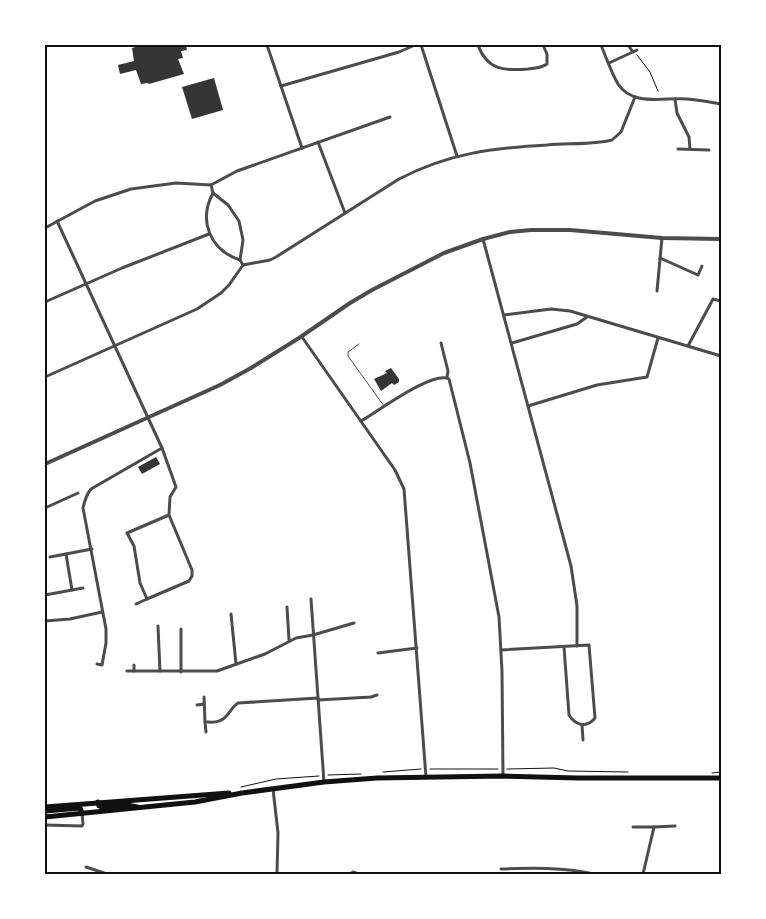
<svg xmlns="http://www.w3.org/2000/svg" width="766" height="919" font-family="Figtree,sans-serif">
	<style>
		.building { fill: #353535 }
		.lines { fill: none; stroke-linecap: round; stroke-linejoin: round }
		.path { stroke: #111; stroke-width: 1 }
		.service { stroke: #4c4c4c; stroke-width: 1 }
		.minor { stroke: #4c4c4c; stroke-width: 3 }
		.tertiary { stroke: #4c4c4c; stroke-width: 4 }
		.primary { stroke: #111; stroke-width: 5 }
		.neatline { fill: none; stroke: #111; stroke-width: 2 }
	</style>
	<rect width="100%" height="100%" fill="#fff"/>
	<g class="building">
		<path d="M142 45H186L187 50 181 51 183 58 178 59 184 74 149 84 148 83 141 84 136 70 120 74 118 65 134 61 132 48Z"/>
		<path d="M214 78 223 110 192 119 182 87Z"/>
		<path d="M391 368 399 379V382L394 385 392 383 381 391 374 379 387 373 385 371Z"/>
		<path d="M156 457 160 464 142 474 138 467Z"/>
	</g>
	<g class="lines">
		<g class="path">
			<path d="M637 55 650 72 658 91"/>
			<path d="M430 769H498"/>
			<path d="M507 769 554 768 568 771 628 772"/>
			<path d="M383 772 421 769"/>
			<path d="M712 773 721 772"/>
			<path d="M328 775 361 774"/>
			<path d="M241 787 276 779 319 776"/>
		</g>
		<path class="service" d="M359 344 348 352V356L384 406"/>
		<g class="minor">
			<path d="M267 45 302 148"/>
			<path d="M421 45 457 156"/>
			<path d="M478 45C487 70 504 71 528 69 535 68 542 68 547 64V54L543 45"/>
			<path d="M601 45C606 57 611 72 618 84 633 107 664 97 687 99 698 100 710 102 721 104"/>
			<path d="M628 45 633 52"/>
			<path d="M609 63 637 50"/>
			<path d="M281 86 399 52 415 45"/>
			<path d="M675 99 677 113 689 137 690 149"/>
			<path d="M318 142 345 213"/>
			<path d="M678 149 709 150"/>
			<path d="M211 185 213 193 228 205 239 221 243 240 240 260 243 265"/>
			<path d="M213 193C198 221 210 250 240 260"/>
			<path d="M57 221 162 448 176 487 170 497 169 515 192 570V576L189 581 147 599 140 583 134 546 127 533 169 515"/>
			<path d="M45 228 95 201 131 189 176 183 211 185 237 171 390 117"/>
			<path d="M483 239 571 566 577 606V646"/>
			<path d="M660 258 698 275 702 266"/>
			<path d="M657 291 662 238"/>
			<path d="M45 302 122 268 209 234"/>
			<path d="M504 315 551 309 570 311 721 356"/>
			<path d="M302 337 395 470 404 489 426 777"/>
			<path d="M441 343 448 371 447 377"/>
			<path d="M512 343 577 324 587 317"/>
			<path d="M688 346 713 299 721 301"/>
			<path d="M45 377 197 309 221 293 229 285 243 265 270 260 276 257 399 179C449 153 493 148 547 145 568 143 592 145 612 140L621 132 635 97"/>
			<path d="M528 406 597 385 647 377 658 338"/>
			<path d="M361 421C377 412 433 370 449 379L470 463 499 617 502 671 503 776"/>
			<path d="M45 508 78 493"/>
			<path d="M50 557 92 549"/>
			<path d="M72 590 83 588"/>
			<path d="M45 595 72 590 66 554"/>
			<path d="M311 599 324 782"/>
			<path d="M136 604 147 599"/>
			<path d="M287 607 289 640"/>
			<path d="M231 614 236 664"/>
			<path d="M45 621 70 619 102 612"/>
			<path d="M158 626 160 671"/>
			<path d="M181 629V672"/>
			<path d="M501 650 589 645 595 718C587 728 576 726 569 715L564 647"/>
			<path d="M378 653 417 648"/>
			<path d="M97 664 102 665 106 643V629L83 508C85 500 86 495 91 489L162 448"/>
			<path d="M134 665V671H217L265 654 296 638 313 635 354 623"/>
			<path d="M127 671H134"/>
			<path d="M204 697 205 722C209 722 215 723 219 721 228 719 230 708 238 703L318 698"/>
			<path d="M318 700 371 697 377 695"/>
			<path d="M197 705 204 704"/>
			<path d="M205 722 206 732"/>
			<path d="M582 725 583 740"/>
			<path d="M273 789 278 833 277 874"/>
			<path d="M45 825 82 826 83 824 82 813"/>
			<path d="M633 827H654"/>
			<path d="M86 867 107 874"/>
			<path d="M501 869C532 868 563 867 594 874"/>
			<path d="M350 874 353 872 358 874"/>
			<path d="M643 874 654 827 675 826"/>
		</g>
		<path class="tertiary" d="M45 464 220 385 251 368 299 338 350 303 372 290 444 253 483 239 510 232 531 230H570L662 238 721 239"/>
		<g class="primary">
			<path d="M98 802 99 806 102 807 127 805 137 807"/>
			<path d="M45 807 229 793"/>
			<path d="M45 811 80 808 82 813"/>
			<path d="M45 817 195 802 242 793 324 782 377 778 503 776 578 778H721"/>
		</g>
	</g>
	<rect width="766" height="919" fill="none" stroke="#ffffff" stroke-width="92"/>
	<rect x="46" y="46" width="674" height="827" class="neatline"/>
</svg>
